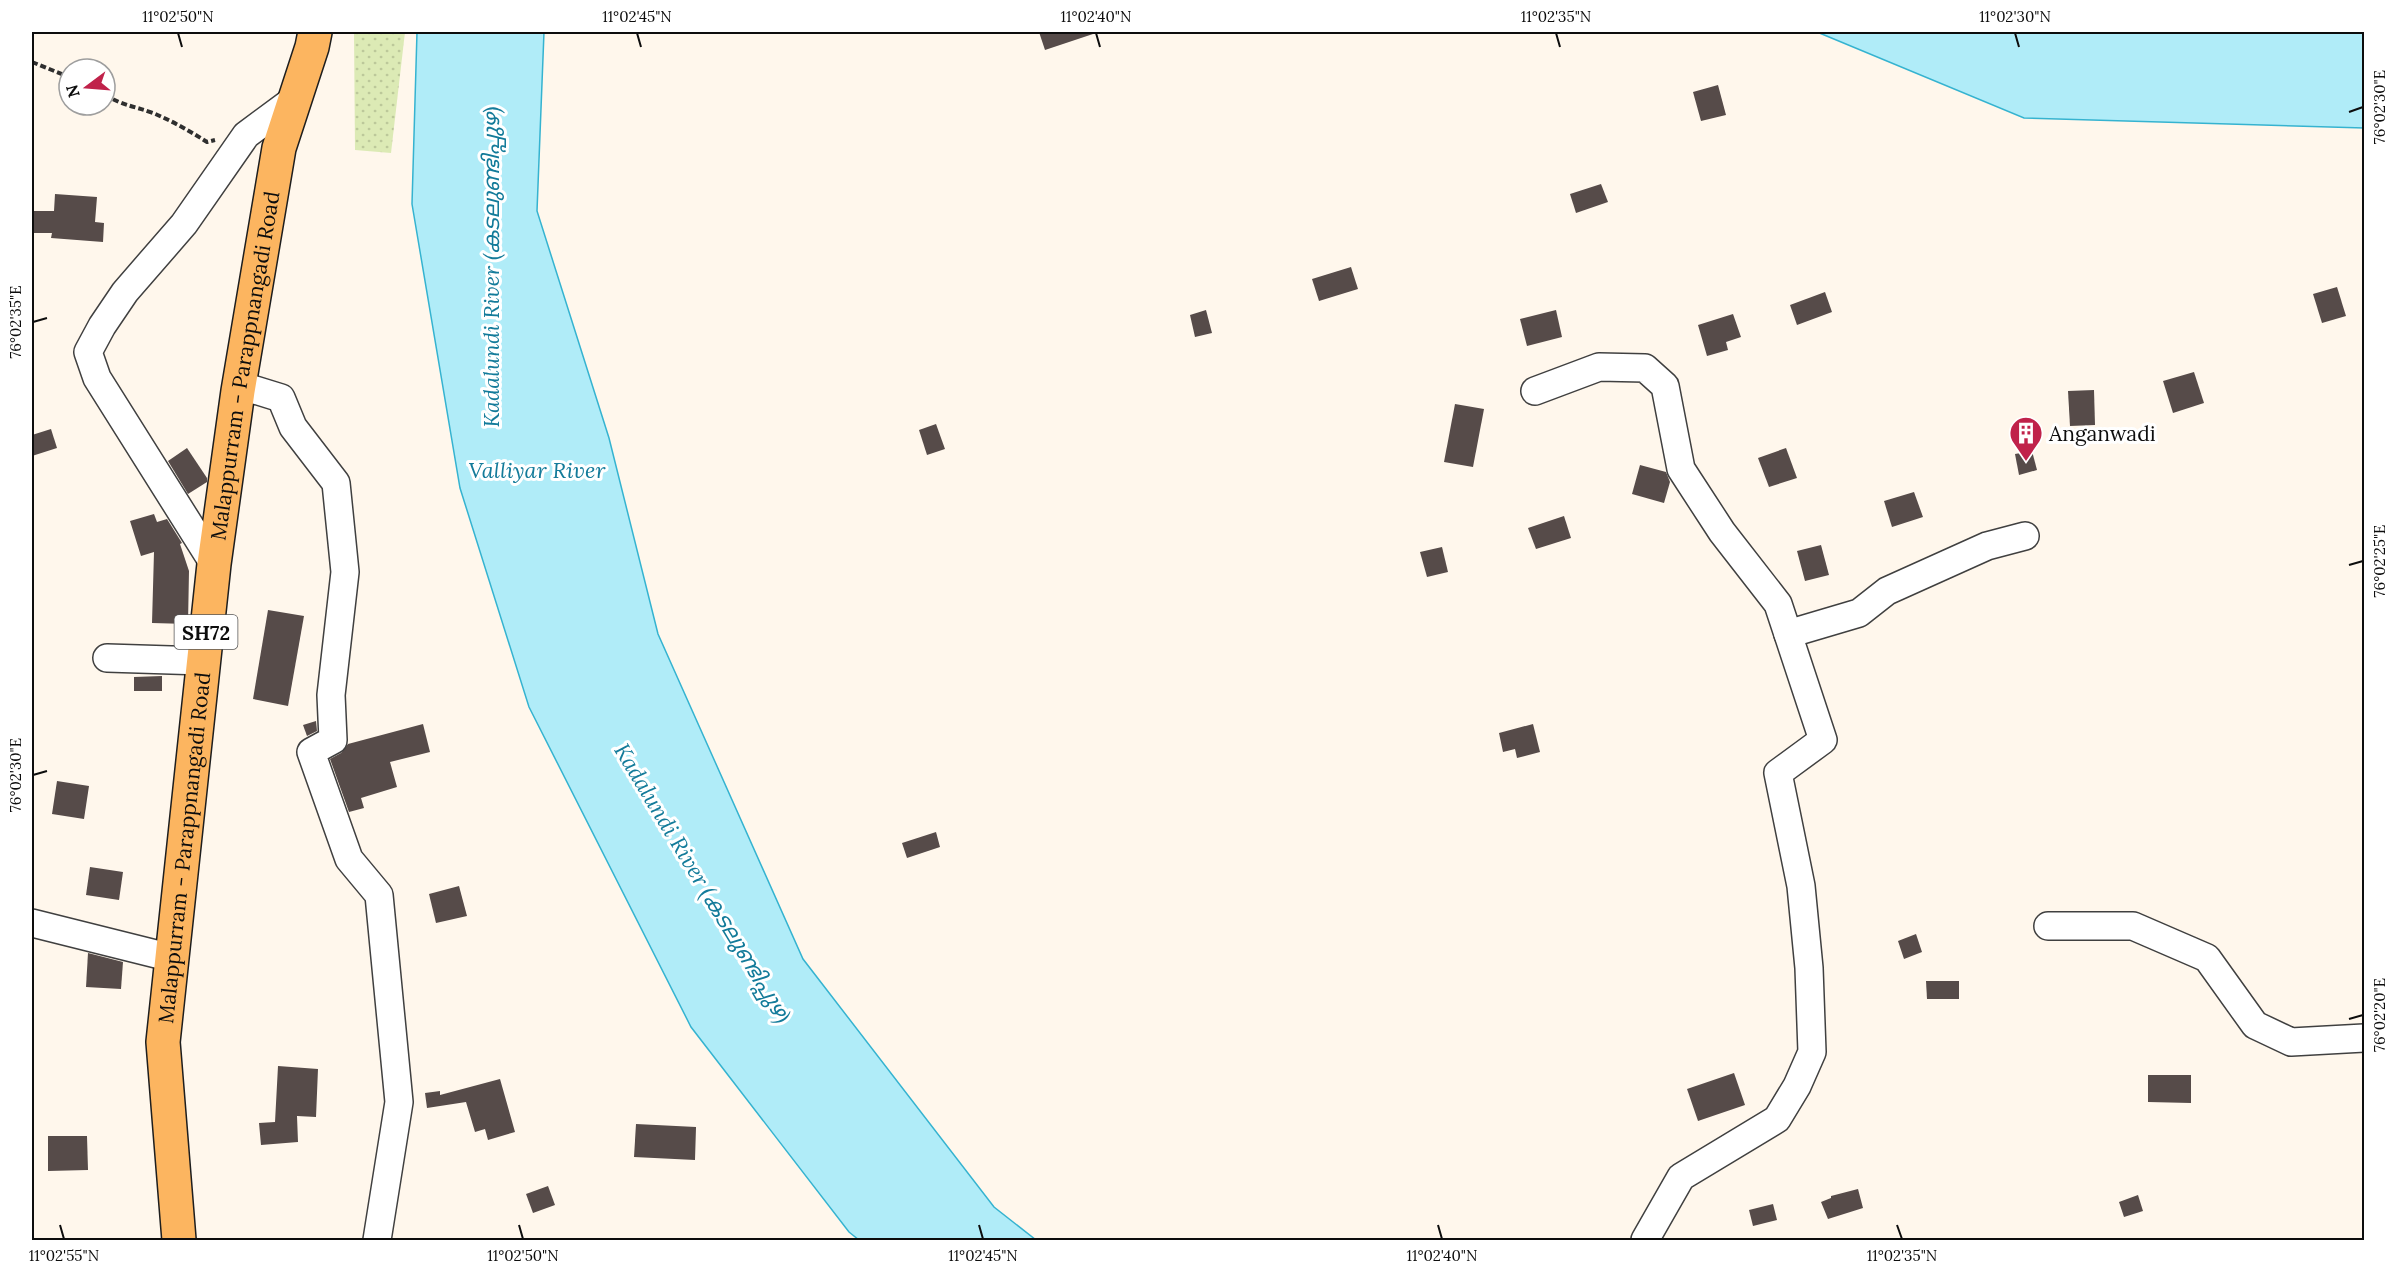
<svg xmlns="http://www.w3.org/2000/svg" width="2396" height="1272" font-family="Lora,'Noto Sans Malayalam',serif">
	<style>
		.park { fill: url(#park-dots) }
		.water { fill: #b0ecf8; stroke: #35b3d0; stroke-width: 1.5 }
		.building { fill: #564b49 }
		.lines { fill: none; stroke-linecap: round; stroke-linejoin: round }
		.minor-casing { stroke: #404040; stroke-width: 30 }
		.major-casing { stroke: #1e1e1e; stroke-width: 36 }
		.path { stroke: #2f2f2f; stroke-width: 4; stroke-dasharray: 6 3; stroke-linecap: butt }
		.minor { stroke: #fff; stroke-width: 27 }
		.major { stroke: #fcb560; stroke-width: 33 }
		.ticks { fill: none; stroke: #0d0d0d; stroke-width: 2 }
		.labels { text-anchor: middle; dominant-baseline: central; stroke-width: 6; stroke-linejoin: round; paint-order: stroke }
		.shield { fill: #fff; stroke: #565656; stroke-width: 1.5 }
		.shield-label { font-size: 20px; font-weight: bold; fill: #0d0d0d }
		.street-label { font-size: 21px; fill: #0d0d0d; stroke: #fff }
		.poi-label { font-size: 21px; fill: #0d0d0d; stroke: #fff; text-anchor: start }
		.water-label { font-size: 22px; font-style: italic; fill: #137b9a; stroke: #fff }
		.neatline { fill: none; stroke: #0d0d0d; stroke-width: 2 }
		.ticks-label { font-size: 15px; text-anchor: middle; fill: #0d0d0d }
	</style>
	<defs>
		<pattern id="park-dots" width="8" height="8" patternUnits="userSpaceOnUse" patternTransform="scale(1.5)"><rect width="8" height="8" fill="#dceab5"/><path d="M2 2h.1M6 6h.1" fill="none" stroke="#bcc89a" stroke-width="1.8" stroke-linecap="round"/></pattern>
	</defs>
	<rect width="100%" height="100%" fill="#fff7ec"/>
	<path class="park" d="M354 32H405L391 153 355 150Z"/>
	<g class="water">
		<path d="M417 32H544L537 211 609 438 658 634 803 959 994 1207 1036 1240H859L849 1232 691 1027 529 707 460 488 412 204Z"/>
		<path d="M1817 32H2364V128L2024 118Z"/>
	</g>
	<g class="building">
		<path d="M1039 32H1093V34L1045 50Z"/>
		<path d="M1718 85 1726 115 1701 121 1693 92Z"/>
		<path d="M1601 184 1608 202 1576 213 1570 194Z"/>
		<path d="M55 194 97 197 95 222 104 223 103 242 51 238 52 233H34V211H54Z"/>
		<path d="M1351 267 1358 289 1319 301 1312 279Z"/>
		<path d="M2337 287 2346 316 2322 323 2313 294Z"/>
		<path d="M1825 292 1832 312 1797 325 1790 305Z"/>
		<path d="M1206 310 1212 333 1195 337 1190 315Z"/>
		<path d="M1556 310 1562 337 1527 346 1520 319Z"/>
		<path d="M1733 314 1741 337 1726 342 1728 350 1707 356 1698 325Z"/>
		<path d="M2194 372 2204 403 2173 413 2163 381Z"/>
		<path d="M2094 390 2095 425 2070 426 2068 391Z"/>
		<path d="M1455 404 1484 409 1473 467 1444 462Z"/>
		<path d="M936 424 945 449 927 455 919 430Z"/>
		<path d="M51 429 57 448 32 456V435Z"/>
		<path d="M187 448 207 478V482L188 494 168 461Z"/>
		<path d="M1786 448 1797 478 1769 487 1758 458Z"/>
		<path d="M2032 451 2037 470 2019 475 2015 454Z"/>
		<path d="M1640 465 1666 472 1670 482 1664 503 1632 494Z"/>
		<path d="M1914 492 1923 517 1892 527 1884 501Z"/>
		<path d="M154 514 157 522 167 519 182 543 180 544 189 571 188 624 152 623 154 552 141 556 130 521Z"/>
		<path d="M1564 516 1571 538 1536 549 1528 528Z"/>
		<path d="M1821 545 1829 575 1805 581 1797 551Z"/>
		<path d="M1442 547 1448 572 1427 577 1420 552Z"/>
		<path d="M268 610 304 616 288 706 253 699Z"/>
		<path d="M162 676V691H134V677Z"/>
		<path d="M316 721 317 731 307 736 303 725Z"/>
		<path d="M423 724 430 752 390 762 397 787 361 798 364 808 349 812 330 759 341 753 348 744Z"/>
		<path d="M1533 724 1540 752 1517 758 1515 749 1503 752 1499 733Z"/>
		<path d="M57 781 89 786 84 819 52 814Z"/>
		<path d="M936 832 940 847 907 858 902 843Z"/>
		<path d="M90 867 123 872 119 900 86 895Z"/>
		<path d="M459 886 467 916 436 923 429 894Z"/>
		<path d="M1916 934 1922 952 1904 959 1898 941Z"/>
		<path d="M88 953 123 962 121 989 86 987Z"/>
		<path d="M1926 981H1959V999H1927Z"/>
		<path d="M278 1066 318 1069 316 1117 297 1116 298 1142 261 1145 259 1123 275 1122Z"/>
		<path d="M1734 1073 1745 1105 1698 1121 1687 1089Z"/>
		<path d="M2148 1075H2191V1103L2148 1102Z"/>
		<path d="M500 1079 515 1132 488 1140 485 1129 475 1132 466 1102 427 1108 425 1093 440 1091V1095Z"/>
		<path d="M636 1124 696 1127 695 1160 634 1157Z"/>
		<path d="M48 1136H87L88 1170 48 1171Z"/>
		<path d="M548 1186 555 1205 533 1213 526 1194Z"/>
		<path d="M1858 1189 1863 1208 1828 1219 1821 1202 1831 1198V1196Z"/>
		<path d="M2138 1195 2143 1211 2124 1217 2119 1202Z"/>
		<path d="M1773 1204 1777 1220 1753 1226 1749 1210Z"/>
	</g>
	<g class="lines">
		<defs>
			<g id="minor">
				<path d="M239 385 281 398 293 427 336 483 345 572 331 695 333 740 311 752 349 859 379 895 399 1102 377 1240"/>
				<path d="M1535 391 1599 367 1645 368 1665 386 1681 469 1722 532 1778 604 1823 740 1778 773 1801 886 1809 968 1812 1052 1797 1086 1777 1119 1681 1177 1645 1240"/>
				<path d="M214 564 97 378 88 352 102 326 125 292 184 224 246 135 296 98"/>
				<path d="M1788 634 1859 613 1887 591 1987 546 2025 536"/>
				<path d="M107 658 203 661"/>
				<path d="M32 923 172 958"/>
				<path d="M2048 926H2133L2207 958 2255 1025 2291 1042 2364 1038"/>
			</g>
			<g id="major">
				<path id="s1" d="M179 1240 163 1042 214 564 238 391 279 148 312 47 315 32"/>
			</g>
		</defs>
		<use href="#minor" class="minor-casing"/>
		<use href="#major" class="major-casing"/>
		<g class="path">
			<path d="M32 62 69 77"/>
			<path d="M105 95C124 106 134 106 153 113 172 121 190 131 207 142L215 140"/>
		</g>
		<use href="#minor" class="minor"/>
		<use href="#major" class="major"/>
	</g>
	<path class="ticks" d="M178 33 182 47M637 33 641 47M1096 33 1100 47M1556 33 1560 47M2015 33 2019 47M2349 112 2363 107M33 322 47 318M2349 565 2363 561M33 775 47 771M2349 1019 2363 1015M60 1225 64 1239M519 1225 523 1239M979 1225 983 1239M1438 1225 1442 1239M1897 1225 1902 1239"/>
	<defs>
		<symbol id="building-pin" viewBox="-11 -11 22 30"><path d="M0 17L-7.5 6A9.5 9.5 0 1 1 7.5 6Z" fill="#c0224a" stroke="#fff"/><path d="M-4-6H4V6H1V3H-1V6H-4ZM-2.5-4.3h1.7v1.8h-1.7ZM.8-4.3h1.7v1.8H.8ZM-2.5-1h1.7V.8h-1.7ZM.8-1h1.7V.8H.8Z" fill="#fff"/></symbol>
	</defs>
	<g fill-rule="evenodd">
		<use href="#building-pin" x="2007" y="414" width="38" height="52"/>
	</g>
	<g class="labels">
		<rect class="shield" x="174.5" y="615" width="63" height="34" rx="4.5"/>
		<g class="shield-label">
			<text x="206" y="632">SH72</text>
		</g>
		<g class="street-label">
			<text stroke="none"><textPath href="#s1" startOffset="880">Malappurram - Parappnangadi Road</textPath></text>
			<text stroke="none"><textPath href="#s1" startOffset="394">Malappurram - Parappnangadi Road</textPath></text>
		</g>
		<g class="poi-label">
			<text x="2049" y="433">Anganwadi</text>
		</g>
		<g class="water-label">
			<text transform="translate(491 267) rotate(-90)">Kadalundi River (കടലുണ്ടിപ്പുഴ)</text>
			<text x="537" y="470">Valliyar River</text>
			<text transform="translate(703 883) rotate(59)">Kadalundi River (കടലുണ്ടിപ്പുഴ)</text>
		</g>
	</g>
	<rect width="2396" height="1272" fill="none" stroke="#ffffff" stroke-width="66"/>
	<g transform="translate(87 87) rotate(254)"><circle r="28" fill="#ffffff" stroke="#9e9e9e" stroke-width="1.5"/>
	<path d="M0-4.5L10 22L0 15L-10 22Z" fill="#c0224a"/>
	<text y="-9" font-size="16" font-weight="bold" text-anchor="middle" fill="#0d0d0d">N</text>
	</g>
	<rect x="33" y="33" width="2330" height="1206" class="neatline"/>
	<g class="ticks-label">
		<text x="178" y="22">11°02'50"N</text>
		<text x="637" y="22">11°02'45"N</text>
		<text x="1096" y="22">11°02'40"N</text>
		<text x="1556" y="22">11°02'35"N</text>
		<text x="2015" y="22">11°02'30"N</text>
		<text transform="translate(2380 107) rotate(-90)" y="5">76°02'30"E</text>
		<text transform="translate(16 322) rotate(-90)" y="5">76°02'35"E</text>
		<text transform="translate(2380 561) rotate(-90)" y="5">76°02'25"E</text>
		<text transform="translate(16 775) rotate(-90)" y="5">76°02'30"E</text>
		<text transform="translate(2380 1015) rotate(-90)" y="5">76°02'20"E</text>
		<text x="64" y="1261">11°02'55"N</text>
		<text x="523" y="1261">11°02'50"N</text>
		<text x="983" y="1261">11°02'45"N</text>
		<text x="1442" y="1261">11°02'40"N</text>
		<text x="1902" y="1261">11°02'35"N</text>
	</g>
</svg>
